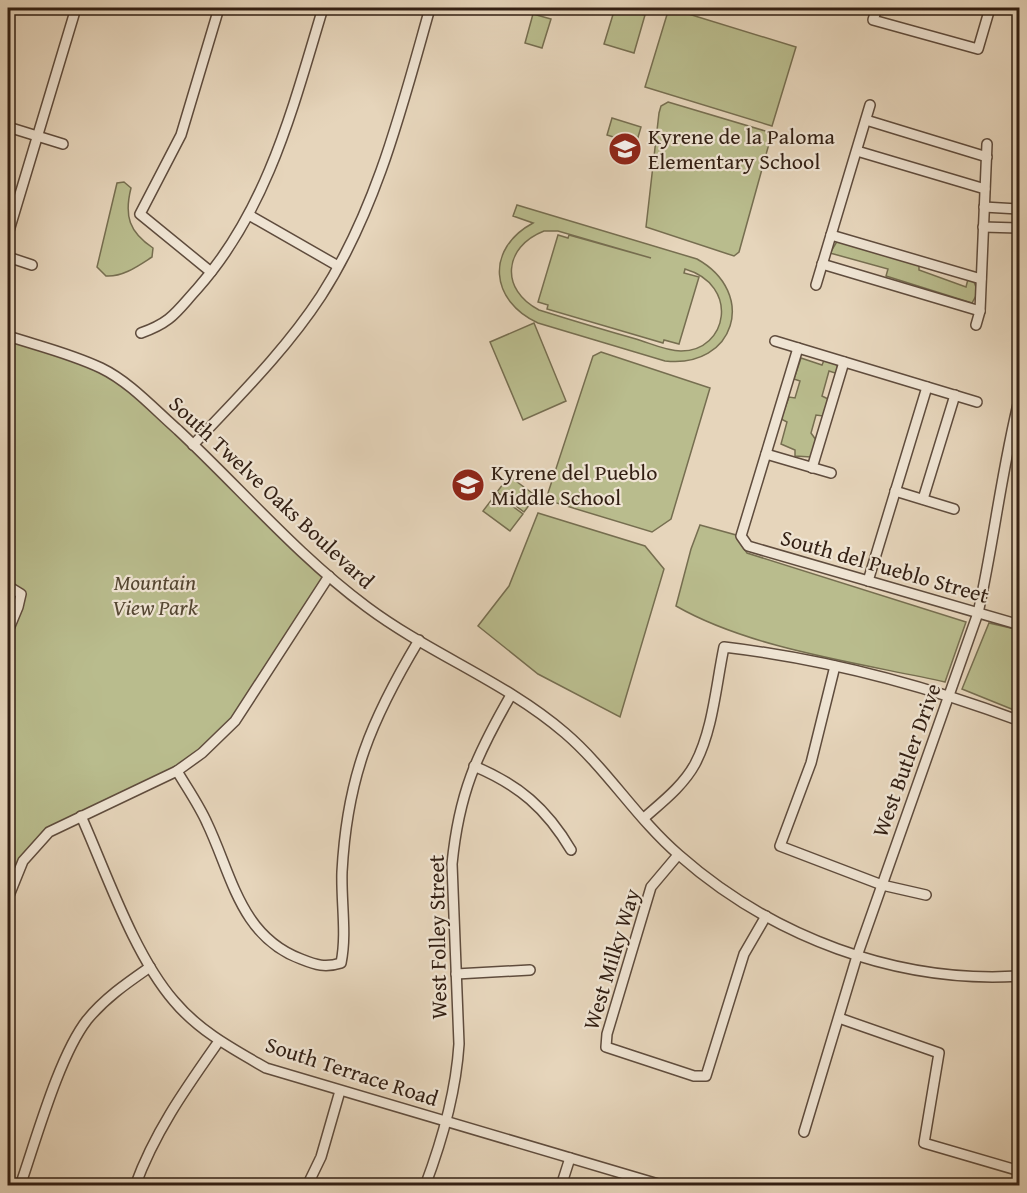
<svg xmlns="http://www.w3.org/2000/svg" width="1027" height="1193" font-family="'Gentium Book Plus',serif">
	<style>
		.green { fill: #b9bc8d; stroke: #766e50; stroke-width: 1.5; fill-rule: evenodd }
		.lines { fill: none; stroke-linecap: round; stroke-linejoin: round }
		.minor-casing { stroke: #5f4c3d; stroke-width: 12 }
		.minor { stroke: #efe4d3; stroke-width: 9 }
		.labels { text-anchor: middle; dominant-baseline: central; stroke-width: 4.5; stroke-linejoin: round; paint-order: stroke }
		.poi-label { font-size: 22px; fill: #321f13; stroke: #efe4d3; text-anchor: start }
		.street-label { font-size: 22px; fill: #321f13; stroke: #efe4d3 }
		.park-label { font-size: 22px; font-style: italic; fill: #544632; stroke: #efe4d3 }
	</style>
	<rect width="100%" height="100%" fill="#e6d5bb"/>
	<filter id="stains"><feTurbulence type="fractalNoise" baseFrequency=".00333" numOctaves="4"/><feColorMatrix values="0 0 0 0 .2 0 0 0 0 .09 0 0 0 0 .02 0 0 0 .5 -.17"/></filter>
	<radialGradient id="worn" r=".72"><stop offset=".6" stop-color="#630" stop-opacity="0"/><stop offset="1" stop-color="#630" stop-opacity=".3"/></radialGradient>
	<g class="green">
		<path d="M615 8 645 15 634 53 604 44Z"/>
		<path d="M669 8 796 47 772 126 645 87Z"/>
		<path d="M533 14 551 19 542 48 525 43Z"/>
		<path d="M668 102 772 133 739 252 734 256 646 227 659 113 661 106Z"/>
		<path d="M612 118 641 127 636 144 607 135Z"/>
		<path d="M124 182 131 188C124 216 129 232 153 248L152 257C138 266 123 277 106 276L97 267 117 183Z"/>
		<path d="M517 205 697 259C758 293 735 369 665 361L538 323C490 301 485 249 533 223L513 216ZM544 231H558L651 258 569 235 568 238 558 235 538 302 548 305 547 309 663 343 664 340 679 344 699 277 684 273 685 269C740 285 728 351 681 351 666 351 650 343 636 339 604 330 571 320 539 310 500 290 503 247 544 231Z"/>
		<path d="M839 238 919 265V270L966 287 968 279 974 282 978 292 972 303 886 276 888 269 830 253Z"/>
		<path d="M534 323 566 401 523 420 490 342Z"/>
		<path d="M8 336 103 369 140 396 329 576 235 721 177 771 81 816 33 846 8 898V631L20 594 8 586Z"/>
		<path d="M601 352 710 388 671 519 652 532 550 501 548 493 593 356Z"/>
		<path d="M801 358 822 365 825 358 834 361 839 369 835 373 829 371 822 396 828 399 823 416 816 415 811 433 816 440 811 457 795 456V450L781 444 787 422 781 419 789 397 795 398 800 381 794 379Z"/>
		<path d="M509 476 536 496 524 512 497 492Z"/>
		<path d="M496 494 523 514 510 531 483 511Z"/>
		<path d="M538 513 645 546 664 569 620 717 538 674 478 626 509 586Z"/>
		<path d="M700 525 736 535 747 553 966 622 945 682C860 663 751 649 676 606L691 549Z"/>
		<path d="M989 623 1019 630V712L962 689Z"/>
	</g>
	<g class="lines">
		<defs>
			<g id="minor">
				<path d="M877 8 873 20 978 49 990 8"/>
				<path d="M866 120 987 157"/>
				<path d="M8 127 63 144"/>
				<path d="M857 151 985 189"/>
				<path d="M984 207 1020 209"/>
				<path d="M249 215 338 266"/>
				<path d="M983 227 1020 228"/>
				<path d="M8 234 76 8"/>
				<path d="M831 235 981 279"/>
				<path d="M8 257 32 265"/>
				<path d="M822 264 980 311"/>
				<path d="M211 272 140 214 181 135 219 8"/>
				<path d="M816 285 870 105"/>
				<path d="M976 325 980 311 987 144"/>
				<path d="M141 333C172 322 176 312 197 289 268 209 293 107 323 8"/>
				<path d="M8 336C39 346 72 354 101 368 130 382 154 409 178 430 241 489 298 556 367 607 430 654 506 682 565 733 607 769 637 819 679 855 771 936 896 984 1020 976"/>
				<path d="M775 341 977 402"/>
				<path d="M798 348 741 536 748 546 1020 625"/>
				<path d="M193 445C238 397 285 351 321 296 377 209 402 107 430 8"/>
				<path d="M766 454 831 473"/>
				<path d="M812 468 844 362"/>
				<path d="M895 491 954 509"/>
				<path d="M923 499 955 395"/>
				<path d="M868 581 927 387"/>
				<path d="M8 586 21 594 18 607 8 631"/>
				<path d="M835 666 811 763 780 846 882 885 926 895"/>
				<path d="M474 766C519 785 546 808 571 850"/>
				<path d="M177 771C187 788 199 805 207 823 232 875 240 936 301 959 316 965 325 968 341 963 347 934 341 902 342 872 347 777 371 720 419 640"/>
				<path d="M81 816C106 872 134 955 174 1001 199 1031 233 1049 266 1068L665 1186"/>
				<path d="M644 818C662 802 683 786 695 764 713 730 716 685 724 647 826 659 924 685 1020 721"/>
				<path d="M678 855 651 887 607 1034 606 1047 694 1076H706L744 954 766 916"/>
				<path d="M8 898 23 861 49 832 177 771 202 753 235 721 329 576"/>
				<path d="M456 974 530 970"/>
				<path d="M839 1018 939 1053 924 1143 1020 1171"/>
				<path d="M804 1132 857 956 978 613C994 541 1002 467 1020 396"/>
				<path d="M20 1186C36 1140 59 1056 87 1020 105 998 127 983 150 967"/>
				<path d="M135 1186C155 1131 186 1088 219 1041"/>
				<path d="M307 1186 321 1157 340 1091"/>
				<path d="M425 1186C442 1141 456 1092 459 1044L452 864C459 793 476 756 511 695"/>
				<path d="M561 1186 570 1158"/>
			</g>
		</defs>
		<use href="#minor" class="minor-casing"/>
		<use href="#minor" class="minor"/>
	</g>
	<defs>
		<symbol id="school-disc" viewBox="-11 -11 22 22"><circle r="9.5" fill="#8f2418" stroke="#efe4d3"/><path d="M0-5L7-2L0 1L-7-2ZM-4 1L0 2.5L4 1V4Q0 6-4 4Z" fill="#fff"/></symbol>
	</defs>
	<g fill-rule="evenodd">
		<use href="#school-disc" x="606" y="130" width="38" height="38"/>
		<use href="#school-disc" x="449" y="466" width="38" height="38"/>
	</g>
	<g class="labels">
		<g class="poi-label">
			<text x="648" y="136">Kyrene de la Paloma<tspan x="648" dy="25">Elementary School</tspan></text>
			<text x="491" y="472">Kyrene del Pueblo<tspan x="491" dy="25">Middle School</tspan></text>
		</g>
		<g class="street-label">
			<text transform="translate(272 492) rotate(43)">South Twelve Oaks Boulevard</text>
			<text transform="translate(885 566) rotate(16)">South del Pueblo Street</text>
			<text transform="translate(906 760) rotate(-70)">West Butler Drive</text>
			<text transform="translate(437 937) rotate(-91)">West Folley Street</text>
			<text transform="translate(611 959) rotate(-73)">West Milky Way</text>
			<text transform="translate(352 1071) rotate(18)">South Terrace Road</text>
		</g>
		<g class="park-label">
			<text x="155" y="582">Mountain<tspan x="155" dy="25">View Park</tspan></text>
		</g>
	</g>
	<rect width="1027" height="1193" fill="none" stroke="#e6d5bb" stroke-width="30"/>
	<rect x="9" y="9" width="1009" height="1175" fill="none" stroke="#321f13" stroke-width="3"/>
	<rect x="15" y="15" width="997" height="1163" fill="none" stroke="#321f13" stroke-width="1.5"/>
	<rect width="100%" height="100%" filter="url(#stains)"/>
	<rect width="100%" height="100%" fill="url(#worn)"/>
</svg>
